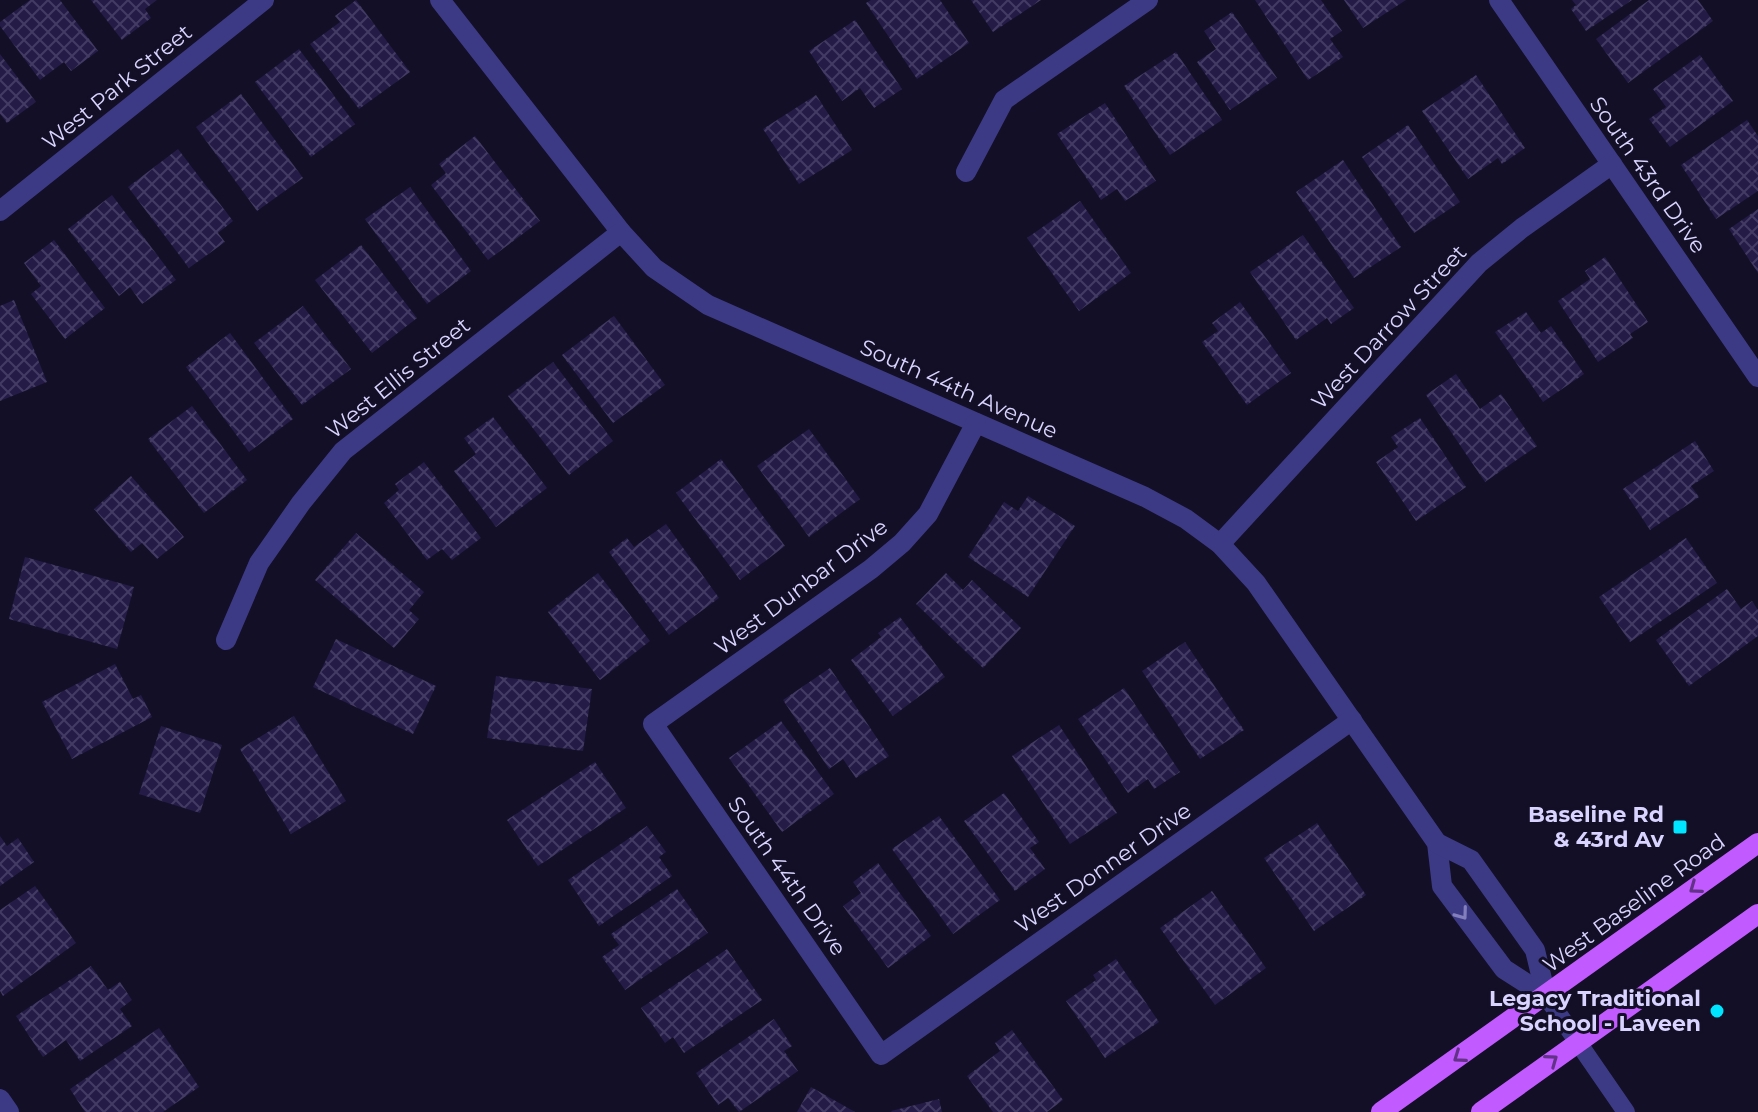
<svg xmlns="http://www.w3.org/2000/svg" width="1758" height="1112" font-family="Montserrat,sans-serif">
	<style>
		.building { fill: url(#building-cross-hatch) }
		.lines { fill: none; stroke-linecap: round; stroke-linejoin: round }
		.lane { stroke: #3d3a85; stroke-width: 18 }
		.street { stroke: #3d3a85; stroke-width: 20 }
		.primary { stroke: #c25bff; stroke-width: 20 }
		.oneway { stroke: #623188 }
		.oneway2 { stroke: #837fbc }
		.poi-dot { fill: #00e5ff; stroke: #130f26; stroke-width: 3 }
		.labels { text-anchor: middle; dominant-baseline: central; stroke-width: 6; stroke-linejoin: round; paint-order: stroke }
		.street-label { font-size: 22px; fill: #d9d4ff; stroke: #130f26 }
		.poi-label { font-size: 22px; font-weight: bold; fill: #d9d4ff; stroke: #130f26; text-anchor: end }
	</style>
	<defs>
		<pattern id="building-cross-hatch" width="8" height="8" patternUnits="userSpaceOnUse" patternTransform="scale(2)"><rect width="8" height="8" fill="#241b47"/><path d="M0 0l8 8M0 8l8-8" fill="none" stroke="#433b63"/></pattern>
	</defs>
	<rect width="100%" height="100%" fill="#130f26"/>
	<g class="building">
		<path d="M30 0H60L98 51 71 71 64 62 40 80 0 26V22Z"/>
		<path d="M91 0H157L145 9 151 18 122 40Z"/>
		<path d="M356 0 410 72 359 109 310 44 340 22 335 16Z"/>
		<path d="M871 0H940L969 43 917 79 866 3Z"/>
		<path d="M971 0H1041L993 32Z"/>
		<path d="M1255 0H1321L1342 31 1330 39 1343 57 1308 80Z"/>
		<path d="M1344 0H1406L1363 28Z"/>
		<path d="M1572 0H1632L1586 31 1571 9 1576 5Z"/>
		<path d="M1649 0H1698L1713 21 1628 83 1596 39Z"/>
		<path d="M1232 12 1277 78 1230 110 1197 62 1216 49 1204 31Z"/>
		<path d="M855 20 902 89 874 108 860 88 842 101 809 51Z"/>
		<path d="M299 49 355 124 311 157 255 82Z"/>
		<path d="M1176 52 1222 120 1170 155 1124 86Z"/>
		<path d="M0 54 36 102 7 123 0 114Z"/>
		<path d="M1700 55 1733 101 1670 147 1649 119 1666 107 1653 89Z"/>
		<path d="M1476 75 1525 148 1502 164 1498 158 1468 179 1422 111Z"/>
		<path d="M241 94 303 178 257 211 196 127Z"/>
		<path d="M816 95 852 150 799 184 763 129Z"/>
		<path d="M1105 103 1156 181 1125 201 1117 189 1101 200 1057 134Z"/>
		<path d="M1747 120 1758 136V191L1716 219 1681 165Z"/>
		<path d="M1408 125 1460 202 1414 233 1362 157Z"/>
		<path d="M475 136 540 221 488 260 431 185 446 173 439 164Z"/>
		<path d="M178 149 233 221 218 233 225 242 189 268 128 187Z"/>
		<path d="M1343 160 1401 247 1354 278 1296 192Z"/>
		<path d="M410 187 471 271 427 304 365 219Z"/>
		<path d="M112 195 176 280 142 304 130 287 119 296 68 229Z"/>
		<path d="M1080 201 1131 273 1079 311 1027 238Z"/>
		<path d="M1758 209V273L1729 229Z"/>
		<path d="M1303 235 1354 308 1331 324 1327 318 1296 340 1250 272Z"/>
		<path d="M54 240 105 308 65 339 31 294 41 286 24 263Z"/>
		<path d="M361 245 417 318 372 353 315 280Z"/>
		<path d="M1605 257 1648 322 1630 334 1633 338 1598 362 1558 301 1590 279 1585 271Z"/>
		<path d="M14 300 47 382 0 401V306Z"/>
		<path d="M1240 302 1291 373 1247 405 1202 342 1218 331 1212 323Z"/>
		<path d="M303 306 351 369 302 405 254 343Z"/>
		<path d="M1526 312 1541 333 1551 326 1584 374 1543 402 1495 332Z"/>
		<path d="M614 316 665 385 613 423 562 355Z"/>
		<path d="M230 333 293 419 249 452 186 367Z"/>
		<path d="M553 362 613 441 569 475 508 396Z"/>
		<path d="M1456 374 1480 409 1501 394 1537 446 1485 482 1426 395Z"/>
		<path d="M192 406 247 480 204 513 148 439Z"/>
		<path d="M493 417 547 488 496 527 454 471 476 454 464 438Z"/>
		<path d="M1420 418 1466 487 1416 521 1376 462 1398 447 1391 437Z"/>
		<path d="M809 429 860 499 809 537 757 466Z"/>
		<path d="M1695 441 1714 471 1691 486 1699 497 1650 530 1623 489Z"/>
		<path d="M721 459 785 546 740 580 676 493Z"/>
		<path d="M424 462 481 538 452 560 442 549 427 560 384 503 399 490 395 484Z"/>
		<path d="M131 476 184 537 157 559 142 543 131 552 94 509Z"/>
		<path d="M1028 496 1075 526 1028 597 968 557 1004 502 1018 511Z"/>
		<path d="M666 524 719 598 669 635 609 552 627 538 634 547Z"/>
		<path d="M356 533 424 592 409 610 419 619 394 648 315 580Z"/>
		<path d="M1686 538 1717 583 1630 642 1599 597Z"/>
		<path d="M25 557 134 587 117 649 9 619Z"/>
		<path d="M598 573 650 641 600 680 548 612Z"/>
		<path d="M946 573 963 590 972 580 1021 628 983 668 916 604Z"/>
		<path d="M1727 589 1741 609 1752 601 1758 610V636L1689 686 1656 640Z"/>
		<path d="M900 617 945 677 893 716 851 660 881 637 878 633Z"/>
		<path d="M336 639 436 686 413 734 313 687Z"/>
		<path d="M1185 642 1244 730 1200 759 1142 671Z"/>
		<path d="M115 664 133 699 141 695 152 717 72 759 42 702Z"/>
		<path d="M830 668 889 756 856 778 843 759 829 769 783 700Z"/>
		<path d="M496 676 592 689 583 751 487 738Z"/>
		<path d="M1124 688 1180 772 1154 789 1148 779 1128 793 1078 719Z"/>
		<path d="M294 716 346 801 291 834 240 749Z"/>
		<path d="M781 721 834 794 782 832 729 758Z"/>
		<path d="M1059 725 1117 813 1070 844 1012 756Z"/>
		<path d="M161 726 222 745 200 813 139 794Z"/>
		<path d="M595 762 626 808 538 866 507 820Z"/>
		<path d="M1004 793 1039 842 1030 848 1045 869 1015 891 964 821Z"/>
		<path d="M939 816 1000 900 953 934 892 849Z"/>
		<path d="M1317 823 1366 895 1314 931 1264 858Z"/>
		<path d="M647 826 666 852 659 857 672 876 599 926 568 880Z"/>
		<path d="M0 836 7 846 18 838 34 862 0 886Z"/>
		<path d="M878 863 931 936 888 968 843 906 861 893 853 882Z"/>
		<path d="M35 886 76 943 3 996 0 991V910Z"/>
		<path d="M677 889 708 933 625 990 602 957 619 945 611 934Z"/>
		<path d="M1212 891 1266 968 1215 1005 1160 928Z"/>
		<path d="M727 949 762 1000 684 1053 673 1037 665 1043 641 1008Z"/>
		<path d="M1116 959 1159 1022 1105 1058 1066 1001 1096 980 1093 975Z"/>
		<path d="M91 966 108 990 120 982 132 1000 120 1009 132 1026 80 1061 66 1040 43 1057 16 1016Z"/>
		<path d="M774 1019 792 1046 784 1051 798 1071 739 1112 728 1098 718 1105 696 1073Z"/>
		<path d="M159 1028 199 1087 163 1112H85L70 1089Z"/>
		<path d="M1012 1030 1063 1100 1047 1112H993L967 1076 1000 1051 995 1043Z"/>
		<path d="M811 1087 855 1112H797Z"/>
		<path d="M939 1099 942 1112H892L891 1111Z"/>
	</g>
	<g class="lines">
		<path class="lane" d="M1546 996 1626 1112"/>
		<g class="street">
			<path d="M440 0 621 232 654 268 708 305 1145 497 1186 519 1220 544 1256 583 1437 843 1442 886 1504 969 1546 996"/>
			<path d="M1499 0 1758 377"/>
			<path d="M966 172 1004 100 1148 0"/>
			<path d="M0 211 264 0"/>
			<path d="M976 423 928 514 902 543 871 569 653 724 881 1055 1352 720"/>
			<path d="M1220 544 1479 263 1522 228 1612 164"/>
			<path d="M226 640 259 563 301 503 343 451 621 232"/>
			<path d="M1437 843 1471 860 1535 950 1546 996"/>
			<path d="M0 1099 9 1112"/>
		</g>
		<g class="primary">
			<path d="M1381 1112 1758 843"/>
			<path d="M1481 1112 1758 914"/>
		</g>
	</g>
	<defs><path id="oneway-chevron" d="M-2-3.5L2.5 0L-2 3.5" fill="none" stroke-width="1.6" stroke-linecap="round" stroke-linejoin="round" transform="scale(2)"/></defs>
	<g class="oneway">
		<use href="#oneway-chevron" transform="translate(1695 888) rotate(144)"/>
		<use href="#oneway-chevron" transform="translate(1459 1057) rotate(145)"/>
		<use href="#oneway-chevron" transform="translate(1552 1060) rotate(-36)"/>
	</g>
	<use class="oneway2" href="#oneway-chevron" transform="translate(1462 914) rotate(54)"/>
	<g class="poi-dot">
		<rect x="1672" y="819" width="16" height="16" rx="4"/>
		<circle cx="1717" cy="1011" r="8"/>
	</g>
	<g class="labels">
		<g class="street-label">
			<text transform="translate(117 87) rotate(-39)">West Park Street</text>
			<text transform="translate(1648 175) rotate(55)">South 43rd Drive</text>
			<text transform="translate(1389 327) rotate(-47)">West Darrow Street</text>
			<text transform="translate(398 378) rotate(-39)">West Ellis Street</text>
			<text transform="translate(959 389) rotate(24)">South 44th Avenue</text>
			<text transform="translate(801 587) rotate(-37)">West Dunbar Drive</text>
			<text transform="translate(1103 868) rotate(-35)">West Donner Drive</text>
			<text transform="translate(787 876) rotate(55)">South 44th Drive</text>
			<text transform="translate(1634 903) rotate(-36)">West Baseline Road</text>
		</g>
		<g class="poi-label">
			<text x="1664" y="814">Baseline Rd<tspan x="1664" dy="25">&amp; 43rd Av</tspan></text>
			<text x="1701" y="998">Legacy Traditional<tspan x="1701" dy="25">School - Laveen</tspan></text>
		</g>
	</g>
</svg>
